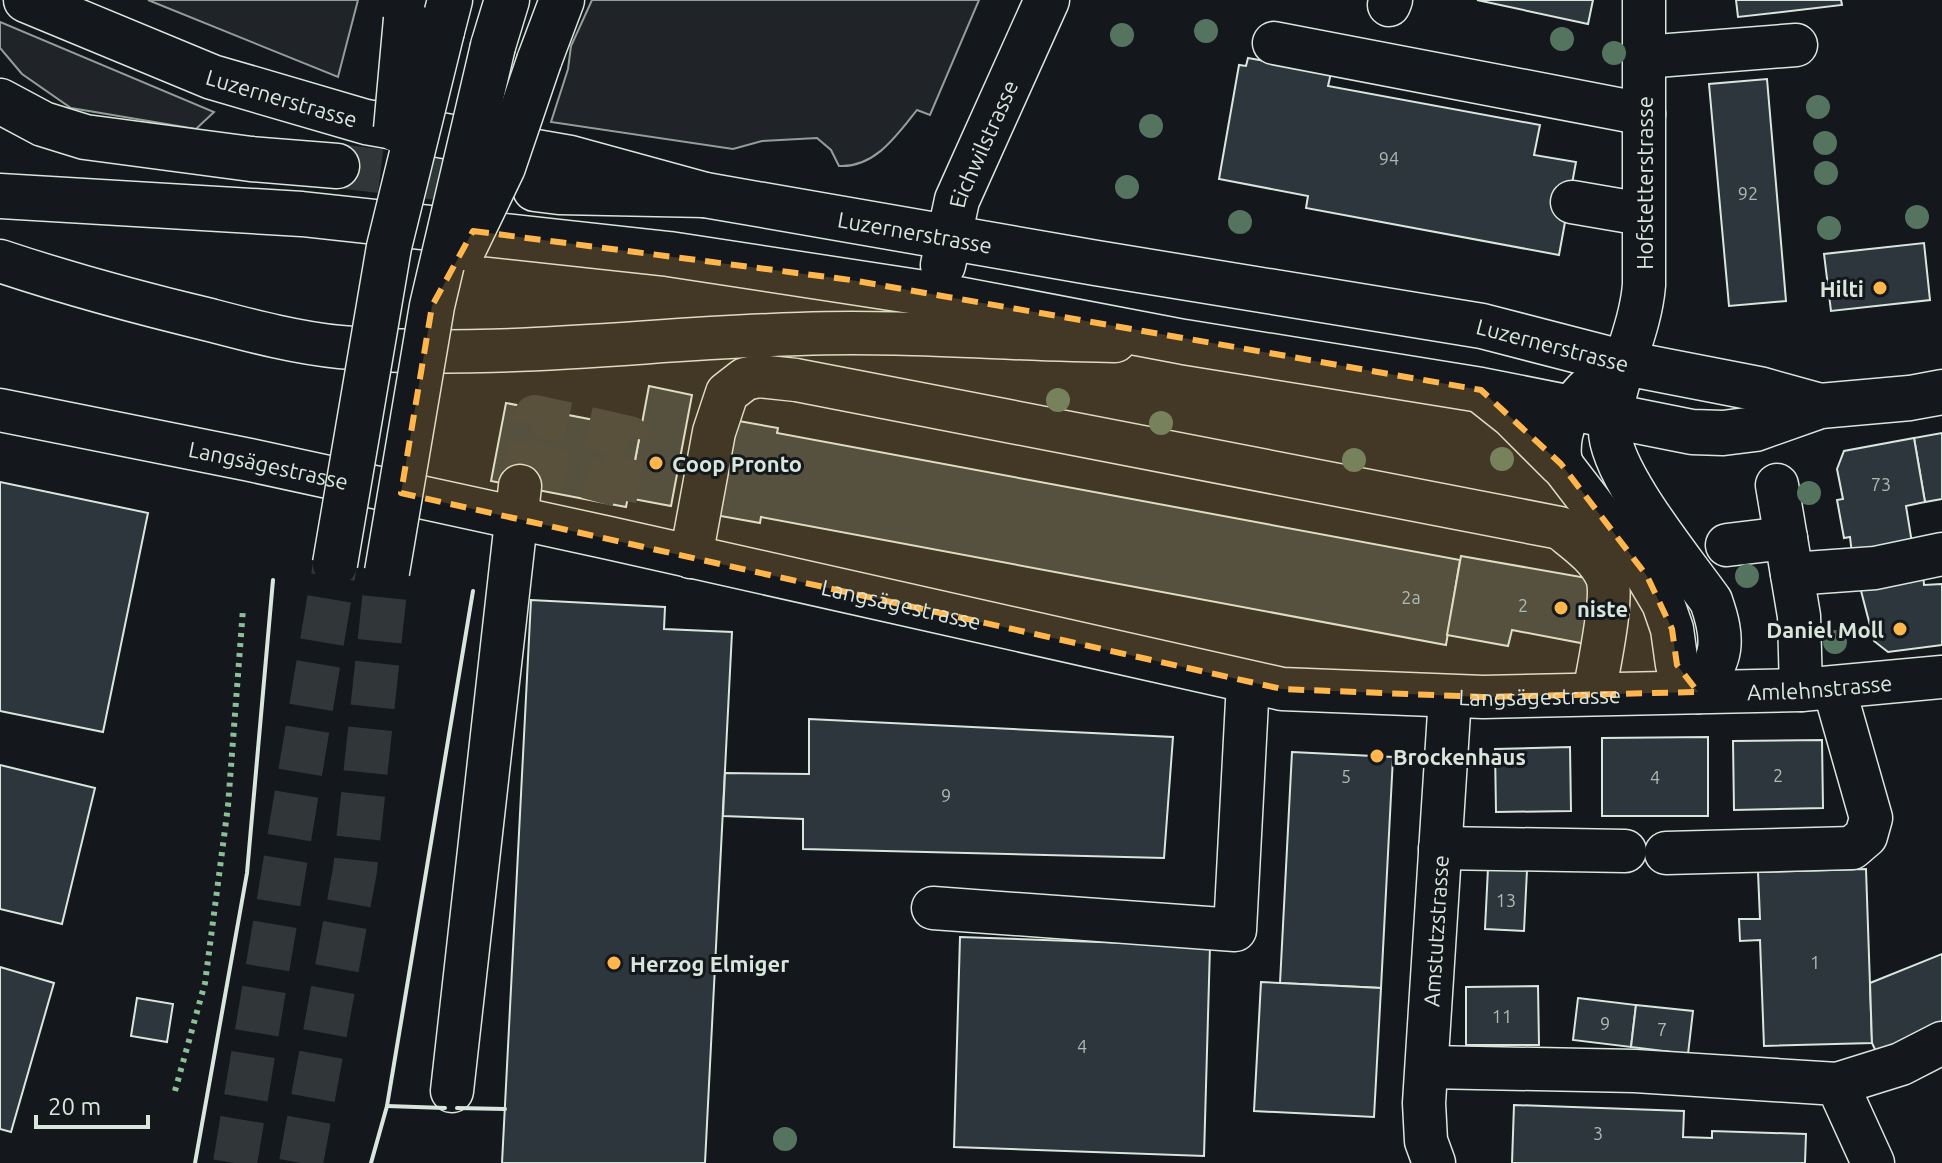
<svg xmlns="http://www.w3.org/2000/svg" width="1942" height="1163" font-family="Ubuntu,sans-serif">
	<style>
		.green { fill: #202428; stroke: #939e99; stroke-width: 2 }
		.building { fill: #2c363c; stroke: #d8e6dc; stroke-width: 2 }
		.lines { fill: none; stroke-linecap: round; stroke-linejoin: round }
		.minor-tunnel { stroke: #313739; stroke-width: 42; stroke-dasharray: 42 21; stroke-linecap: butt }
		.highway-tunnel { stroke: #313739; stroke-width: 44; stroke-dasharray: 44 22; stroke-linecap: butt }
		.minor-casing { stroke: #d8e6dc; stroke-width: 45 }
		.major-casing { stroke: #d8e6dc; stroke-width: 47 }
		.highway-casing { stroke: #d8e6dc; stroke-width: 47 }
		.minor { stroke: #14181c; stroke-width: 42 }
		.major { stroke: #14181c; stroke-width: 44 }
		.highway { stroke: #14181c; stroke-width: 44 }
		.highway-bridge-casing { stroke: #d8e6dc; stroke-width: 47; stroke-linecap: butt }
		.highway-bridge { stroke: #14181c; stroke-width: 44 }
		.hedge { stroke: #8ac095; stroke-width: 6; stroke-dasharray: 4 6; stroke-linecap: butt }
		.wall { stroke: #d8e6dc; stroke-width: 4 }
		.tree { fill: #55745f }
		.marked { fill: #ffb74d; fill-opacity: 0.2; stroke: #ffb74d; stroke-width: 6; stroke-dasharray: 16 10; stroke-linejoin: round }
		.poi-dot { fill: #ffb74d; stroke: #14181c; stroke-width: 3 }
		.labels { text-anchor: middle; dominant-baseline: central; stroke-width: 6; stroke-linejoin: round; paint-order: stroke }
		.number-label { font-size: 18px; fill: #adbab4 }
		.street-label { font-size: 22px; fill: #d8e6dc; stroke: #14181c }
		.poi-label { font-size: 22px; font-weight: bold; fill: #d8e6dc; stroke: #14181c; text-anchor: start }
	</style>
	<rect width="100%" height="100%" fill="#14181c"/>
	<g class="green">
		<path d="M148 0H358L338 77Z"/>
		<path d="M592 0H979L930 115 917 110C897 135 875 168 839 166L831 150 817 138 762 141 733 149 551 122 568 69 571 46Z"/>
		<path d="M0 22 214 112 196 129 71 108 22 74 0 48Z"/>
	</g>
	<g class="building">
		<path d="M1477 0H1593L1588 24Z"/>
		<path d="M1736 0H1841L1842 5 1738 17Z"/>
		<path d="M1248 58 1331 73 1328 86 1540 125 1534 155 1576 162 1559 255 1306 208 1308 196 1219 179 1239 65 1246 66Z"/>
		<path d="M1767 79 1786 301 1729 306 1709 84Z"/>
		<path d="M1924 243 1930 300 1831 311 1824 254Z"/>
		<path d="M649 386 692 395 671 506 628 498Z"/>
		<path d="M506 403 641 429 626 507 491 481Z"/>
		<path d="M733 420 778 428 777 433 1460 560 1446 645 761 517 760 523 715 515Z"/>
		<path d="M1942 433V499L1925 502 1914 438Z"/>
		<path d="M1914 438 1925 502 1906 506 1912 543 1852 554 1850 537 1844 538 1837 500 1843 499 1837 469 1844 451Z"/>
		<path d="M0 482 148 513 103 732 0 711Z"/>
		<path d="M1461 556 1598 580 1586 644 1512 630 1508 646 1447 635Z"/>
		<path d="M1923 573 1924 585 1942 584V645L1888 652 1874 641 1859 583Z"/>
		<path d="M531 600 665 607 664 629 732 632 705 1163H502Z"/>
		<path d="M809 719 1173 737 1164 858 803 849V819L723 816 725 773 809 774Z"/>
		<path d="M1708 737V816H1602V738Z"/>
		<path d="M1822 740 1823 808 1734 810 1733 741Z"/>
		<path d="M1570 747 1571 811 1496 812 1495 749Z"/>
		<path d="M1292 752 1393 757 1381 988 1280 983Z"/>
		<path d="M0 765 95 788 62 924 0 909Z"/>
		<path d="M1488 868 1527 870 1524 931 1485 929Z"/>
		<path d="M1866 869 1872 1043 1764 1046 1760 940 1740 941 1739 919H1760L1758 872Z"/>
		<path d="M960 937 1210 946 1204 1156 954 1147Z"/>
		<path d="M1942 954V1030L1878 1056 1872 1043 1870 983Z"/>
		<path d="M0 967 54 983 11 1132 0 1129Z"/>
		<path d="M1261 982 1381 988 1374 1117 1254 1111Z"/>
		<path d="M1538 986 1539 1045H1466V987Z"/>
		<path d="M137 998 173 1004 167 1042 131 1036Z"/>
		<path d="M1578 998 1636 1005 1631 1047 1573 1040Z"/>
		<path d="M1636 1005 1693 1011 1688 1054 1631 1047Z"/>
		<path d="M1514 1105 1684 1111 1683 1137 1712 1138V1131L1806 1134 1805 1163H1512Z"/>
	</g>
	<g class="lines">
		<g class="minor-tunnel">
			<path d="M526 461 618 486"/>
			<path d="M520 486 535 416 629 437 614 505"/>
		</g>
		<g class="highway-tunnel">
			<path d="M337 166 497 185"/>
			<path d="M235 1163 335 564"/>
			<path d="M301 1163 355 870 387 572"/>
		</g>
		<defs>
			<g id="minor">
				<path d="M1644 0V285C1640 334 1613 379 1610 428 1607 470 1685 564 1711 601 1725 641 1723 658 1698 692"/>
				<path d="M1389 5 1391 0"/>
				<path d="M1274 43 1644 114"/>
				<path d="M1644 57 1796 45"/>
				<path d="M1572 202 1642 214"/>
				<path d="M0 261C69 284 139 303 210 320 252 331 297 343 340 347 494 361 647 338 800 334 905 330 1010 340 1115 341"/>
				<path d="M1594 383C1570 402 1555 433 1561 464L1647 576 1663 603 1672 629 1677 665 1698 692"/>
				<path id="s1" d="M0 410 250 460 609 538 1282 689 1483 697 1801 690 1942 677"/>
				<path d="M1777 485 1799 616 1801 690"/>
				<path d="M1727 545 1786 538"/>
				<path d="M691 557 714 432 727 393 745 379 759 376 796 380 1560 528C1577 542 1598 556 1607 577 1614 597 1598 670 1594 694"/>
				<path d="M1792 574 1875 568 1942 554"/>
				<path d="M1440 848 1625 851"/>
				<path d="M1666 853 1852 848 1866 836 1871 818 1834 688"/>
				<path d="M933 908 1235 930 1248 682"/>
				<path d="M1428 1067 1635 1071 1837 1084 1873 1163"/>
				<path d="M1837 1084 1901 1064 1942 1043"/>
				<path d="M452 1091 520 486"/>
				<path id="s2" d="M1434 1163 1426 1141 1424 1103 1450 697"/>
			</g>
			<g id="major">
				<path id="s3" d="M26 0 212 77 366 122 570 158 705 195 1096 263 1482 326 1625 363 1759 389 1820 406"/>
				<path d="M0 196 302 214 669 254 937 295 1184 342 1481 390 1692 432 1723 433 1755 429 1820 406 1910 398 1942 392"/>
				<path id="s4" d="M943 265 957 200 1047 0"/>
				<path d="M1483 392 1512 415 1561 464"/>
			</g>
			<g id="highway">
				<path d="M442 31 450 0"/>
				<path d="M493 46 507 0"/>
				<path d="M539 61 562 0"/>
				<path d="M0 101 43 124 85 137 251 159 337 166"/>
				<path d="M535 189 559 192 705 195"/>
			</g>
		</defs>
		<use href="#minor" class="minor-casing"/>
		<use href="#major" class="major-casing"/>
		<use href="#highway" class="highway-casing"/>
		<use href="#minor" class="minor"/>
		<use href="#major" class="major"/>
		<use href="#highway" class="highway"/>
		<defs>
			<g id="highway-bridge">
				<path d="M396 129 406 19"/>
				<path d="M464 248 503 167 539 61"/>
				<path d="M335 564 389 247 442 31"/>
				<path d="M387 572 432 306 493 46"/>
			</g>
		</defs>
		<use href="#highway-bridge" class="highway-bridge-casing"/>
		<use href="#highway-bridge" class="highway-bridge"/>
		<path class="hedge" d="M175 1091 205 983 228 806 243 609"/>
		<g class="wall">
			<path d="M387 1106 445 1108"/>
			<path d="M457 1108 505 1109"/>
			<path d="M195 1163 247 873 273 580"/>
			<path d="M371 1163 387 1106 473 591"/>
		</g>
	</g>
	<g class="tree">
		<circle cx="1206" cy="31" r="12"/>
		<circle cx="1122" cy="35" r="12"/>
		<circle cx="1562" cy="39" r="12"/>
		<circle cx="1614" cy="53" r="12"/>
		<circle cx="1818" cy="107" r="12"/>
		<circle cx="1151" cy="126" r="12"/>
		<circle cx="1825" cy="143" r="12"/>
		<circle cx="1826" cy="173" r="12"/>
		<circle cx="1127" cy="187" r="12"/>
		<circle cx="1917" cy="217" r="12"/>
		<circle cx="1240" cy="222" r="12"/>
		<circle cx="1829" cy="228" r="12"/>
		<circle cx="1058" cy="400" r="12"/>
		<circle cx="1161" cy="423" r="12"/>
		<circle cx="1502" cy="459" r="12"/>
		<circle cx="1354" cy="460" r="12"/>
		<circle cx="1809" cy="493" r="12"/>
		<circle cx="1747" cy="576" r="12"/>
		<circle cx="1835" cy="642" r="12"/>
		<circle cx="785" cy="1139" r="12"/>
	</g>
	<path class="marked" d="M473 231 851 280 1481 390 1561 464 1647 576 1672 629 1677 665 1698 692 1483 697 1282 689 401 493 432 306Z"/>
	<g class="poi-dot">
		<circle cx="1880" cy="288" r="8"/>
		<circle cx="656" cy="463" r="8"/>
		<circle cx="1561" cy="608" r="8"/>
		<circle cx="1900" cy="629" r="8"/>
		<circle cx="1377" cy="756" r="8"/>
		<circle cx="614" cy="963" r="8"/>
	</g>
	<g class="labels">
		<g class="number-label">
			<text x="1389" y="158">94</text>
			<text x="1748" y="193">92</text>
			<text x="1881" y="484">73</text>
			<text x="1411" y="597">2a</text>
			<text x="1523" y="605">2</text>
			<text x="1778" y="775">2</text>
			<text x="1346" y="776">5</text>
			<text x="1655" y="777">4</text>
			<text x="946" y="795">9</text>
			<text x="1506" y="900">13</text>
			<text x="1815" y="962">1</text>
			<text x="1502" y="1016">11</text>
			<text x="1605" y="1023">9</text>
			<text x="1662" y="1029">7</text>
			<text x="1082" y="1046">4</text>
			<text x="1598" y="1133">3</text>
		</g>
		<g class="street-label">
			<text stroke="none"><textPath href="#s3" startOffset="274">Luzernerstrasse</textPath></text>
			<text stroke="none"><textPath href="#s4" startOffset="128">Eichwilstrasse</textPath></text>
			<text transform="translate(1644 183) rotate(-90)">Hofstetterstrasse</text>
			<text stroke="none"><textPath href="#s3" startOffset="922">Luzernerstrasse</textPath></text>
			<text stroke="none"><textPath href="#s3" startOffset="1570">Luzernerstrasse</textPath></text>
			<text stroke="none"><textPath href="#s1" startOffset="274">Langsägestrasse</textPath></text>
			<text stroke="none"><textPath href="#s1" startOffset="922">Langsägestrasse</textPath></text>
			<text stroke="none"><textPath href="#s1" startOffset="1850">Amlehnstrasse</textPath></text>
			<text stroke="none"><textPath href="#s1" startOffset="1570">Langsägestrasse</textPath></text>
			<text stroke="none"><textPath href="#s2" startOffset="234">Amstutzstrasse</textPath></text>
		</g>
		<g class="poi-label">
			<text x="1864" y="288" text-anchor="end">Hilti</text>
			<text x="672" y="463">Coop Pronto</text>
			<text x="1577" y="608">niste</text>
			<text x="1884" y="629" text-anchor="end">Daniel Moll</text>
			<text x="1393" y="756">Brockenhaus</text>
			<text x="630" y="963">Herzog Elmiger</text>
		</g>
	</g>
	<path d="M36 1115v12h112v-12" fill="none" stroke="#d8e6dc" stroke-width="4"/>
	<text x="48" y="1115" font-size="24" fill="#d8e6dc" stroke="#14181c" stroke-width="6" paint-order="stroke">20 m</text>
</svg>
